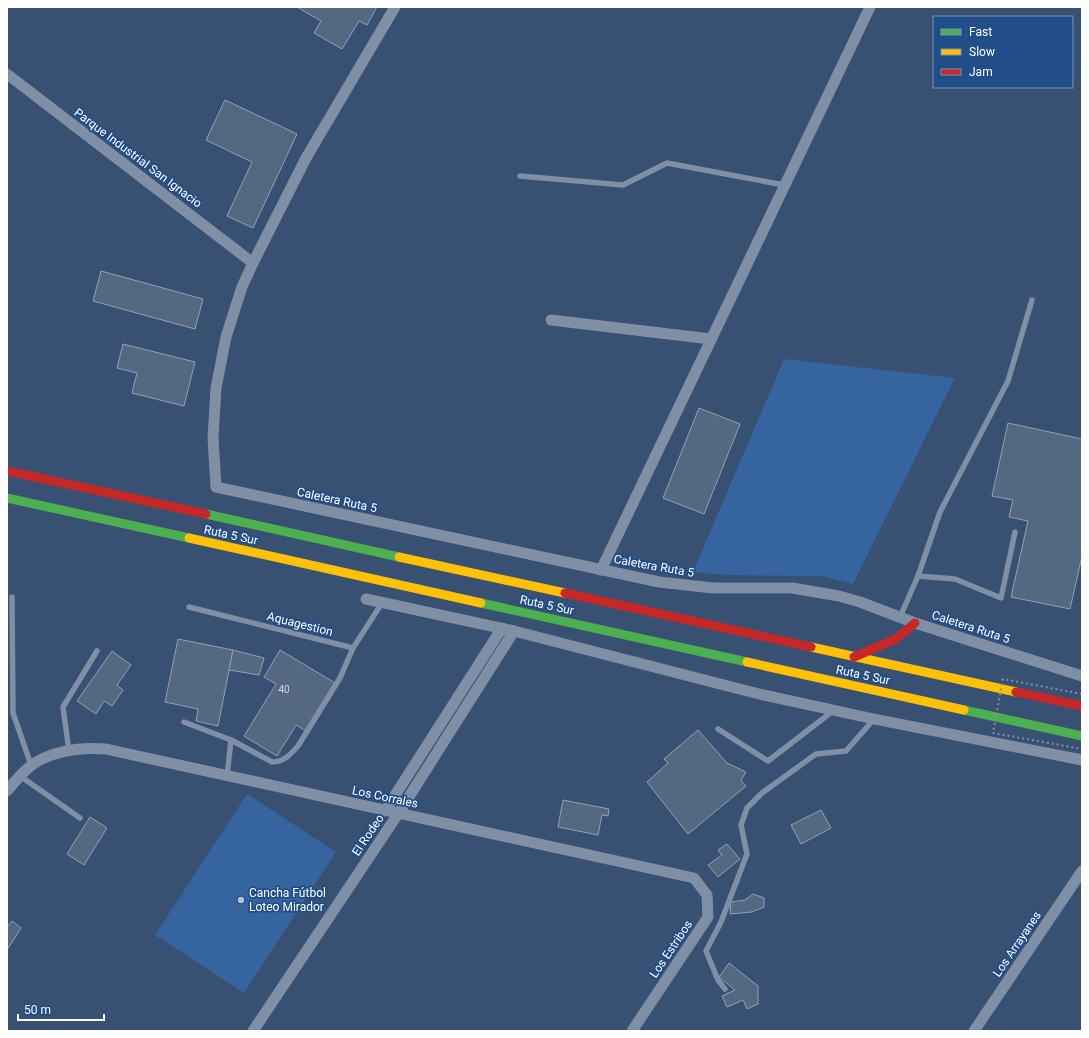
<svg xmlns="http://www.w3.org/2000/svg" width="1089" height="1038" font-family="Roboto,sans-serif">
	<style>
		.pitch { fill: #35649e }
		.building { fill: #546882; stroke: #93a1b4 }
		.lines { fill: none; stroke-linecap: round; stroke-linejoin: round }
		.lane { stroke: #7f90a6; stroke-width: 5.5 }
		.street { stroke: #7f90a6; stroke-width: 11 }
		.fast { stroke: #4caf50; stroke-width: 9 }
		.slow { stroke: #ffc107; stroke-width: 9 }
		.jam { stroke: #c62828; stroke-width: 9 }
		.path-bridge { stroke: #7f90a6; stroke-width: 2; stroke-dasharray: 2 3; stroke-linecap: butt }
		.poi-dot { fill: #b9c2cd; stroke: #214d88; stroke-width: 1.5 }
		.labels { text-anchor: middle; dominant-baseline: central; stroke-width: 3.5; stroke-linejoin: round; paint-order: stroke }
		.number-label { font-size: 10px; fill: #d4d9e0 }
		.street-label { font-size: 12px; fill: #fff; stroke: #214d88 }
		.poi-label { font-size: 12px; fill: #fff; stroke: #214d88; text-anchor: start }
	</style>
	<rect width="100%" height="100%" fill="#385071"/>
	<g class="pitch">
		<path d="M784 359 955 378 853 584 822 576 726 575 693 572Z"/>
		<path d="M247 794 336 852 244 993 155 935Z"/>
	</g>
	<g class="building">
		<path d="M297 7H377L367 25 359 21 342 49 314 33 321 21Z"/>
		<path d="M225 100 297 134 253 228 227 216 252 162 206 140Z"/>
		<path d="M101 271 203 299 195 329 93 301Z"/>
		<path d="M123 344 195 362 184 406 132 393 137 373 117 368Z"/>
		<path d="M699 408 740 424 704 514 663 498Z"/>
		<path d="M1008 423 1082 439V556L1070 609 1011 597 1028 521 1009 517 1013 500 992 496Z"/>
		<path d="M178 639 233 650 218 726 196 721 198 709 165 702Z"/>
		<path d="M233 650 264 658 259 675 229 670Z"/>
		<path d="M280 650 335 683 306 731 296 725 277 756 244 736 276 684 264 677Z"/>
		<path d="M112 651 131 665 117 685 123 690 112 706 104 701 96 714 77 701Z"/>
		<path d="M698 730 727 763 746 772 741 780 746 786 688 834 647 782 668 763 664 759Z"/>
		<path d="M563 800 609 809 608 816 602 815 598 835 558 827Z"/>
		<path d="M821 810 831 828 801 844 791 825Z"/>
		<path d="M90 817 107 828 84 865 67 854Z"/>
		<path d="M727 844 740 859 718 877 708 865 722 855 718 850Z"/>
		<path d="M753 894 764 898V907L752 912 730 914 731 902 745 900Z"/>
		<path d="M12 921 21 928 7 950V927Z"/>
		<path d="M729 963 758 986V1004L747 1009 743 1000 727 1007 722 996 735 990 719 977Z"/>
	</g>
	<g class="lines">
		<g class="lane">
			<path d="M520 176 623 185 667 163 784 185"/>
			<path d="M918 576 955 579 1001 598 1015 532"/>
			<path d="M12 597 13 713 31 765"/>
			<path d="M189 607 353 648"/>
			<path d="M900 617 918 576 940 512 1008 381 1032 300"/>
			<path d="M184 722 231 740 272 762C284 762 290 755 298 746L340 678 353 648 382 603"/>
			<path d="M718 729 768 761 833 711"/>
			<path d="M69 751 63 707 97 651"/>
			<path d="M20 776 80 818"/>
			<path d="M227 776 231 740"/>
			<path d="M725 989 718 980 706 951 721 922 747 854 741 825 747 808 762 793 816 754 846 751 874 719"/>
		</g>
		<g class="street">
			<path d="M395 7 306 158 253 263 242 287 226 337 216 388 213 438 216 487 659 582 713 588H792L839 596 860 602 915 623 1082 676"/>
			<path d="M7 74 253 263"/>
			<path d="M551 320 711 339"/>
			<path d="M601 570 870 7"/>
			<path d="M366 599 514 631 759 694 874 719 1082 760"/>
			<path d="M7 791C13 784 19 776 26 770 46 751 79 747 106 749L694 878 707 895 708 917 632 1031"/>
			<path d="M385 811 502 628"/>
			<path d="M253 1031 398 814 514 631"/>
			<path d="M974 1031 1082 871"/>
		</g>
		<g class="fast">
			<path d="M7 498 189 538"/>
			<path d="M206 514 399 557"/>
			<path d="M481 603 747 662"/>
			<path d="M964 710 1082 736"/>
		</g>
		<g class="slow">
			<path d="M189 538 481 603"/>
			<path d="M399 557 565 593"/>
			<path d="M811 647 1016 692"/>
			<path d="M747 662 964 710"/>
		</g>
		<g class="jam">
			<path d="M7 471 206 514"/>
			<path d="M565 593 811 647"/>
			<path d="M854 657 896 639 915 623"/>
			<path d="M1016 692 1082 706"/>
		</g>
		<path class="path-bridge" d="M1082 694 1003 679 993 733 1082 749"/>
	</g>
	<circle class="poi-dot" cx="241" cy="900" r="4"/>
	<g class="labels">
		<g class="number-label">
			<text x="284" y="689">40</text>
		</g>
		<g class="street-label">
			<text transform="translate(138 158) rotate(37)">Parque Industrial San Ignacio</text>
			<text transform="translate(337 500) rotate(12)">Caletera Ruta 5</text>
			<text transform="translate(231 535) rotate(12)">Ruta 5 Sur</text>
			<text transform="translate(654 566) rotate(10)">Caletera Ruta 5</text>
			<text transform="translate(547 605) rotate(12)">Ruta 5 Sur</text>
			<text transform="translate(300 624) rotate(14)">Aquagestion</text>
			<text transform="translate(971 627) rotate(18)">Caletera Ruta 5</text>
			<text transform="translate(863 675) rotate(12)">Ruta 5 Sur</text>
			<text transform="translate(385 797) rotate(12)">Los Corrales</text>
			<text transform="translate(368 835) rotate(-56)">El Rodeo</text>
			<text transform="translate(1017 944) rotate(-56)">Los Arrayanes</text>
			<text transform="translate(671 949) rotate(-56)">Los Estribos</text>
		</g>
		<g class="poi-label">
			<text x="249" y="893">Cancha Fútbol<tspan x="249" dy="14">Loteo Mirador</tspan></text>
		</g>
	</g>
	<rect width="1089" height="1038" fill="none" stroke="#ffffff" stroke-width="16"/>
	<rect x="933" y="16" width="140" height="72" fill="#214d88" stroke="#7a94b8"/>
	<rect x="941" y="29" width="20" height="6" fill="#4caf50" stroke="#7a94b8"/>
	<text x="969" y="36" font-size="12" fill="#ffffff">Fast</text>
	<rect x="941" y="49" width="20" height="6" fill="#ffc107" stroke="#7a94b8"/>
	<text x="969" y="56" font-size="12" fill="#ffffff">Slow</text>
	<rect x="941" y="69" width="20" height="6" fill="#c62828" stroke="#7a94b8"/>
	<text x="969" y="76" font-size="12" fill="#ffffff">Jam</text>
	<path d="M18 1014v6h86v-6" fill="none" stroke="#ffffff" stroke-width="2"/>
	<text x="24" y="1014" font-size="12" fill="#ffffff" stroke="#214d88" stroke-width="3" paint-order="stroke">50 m</text>
</svg>
